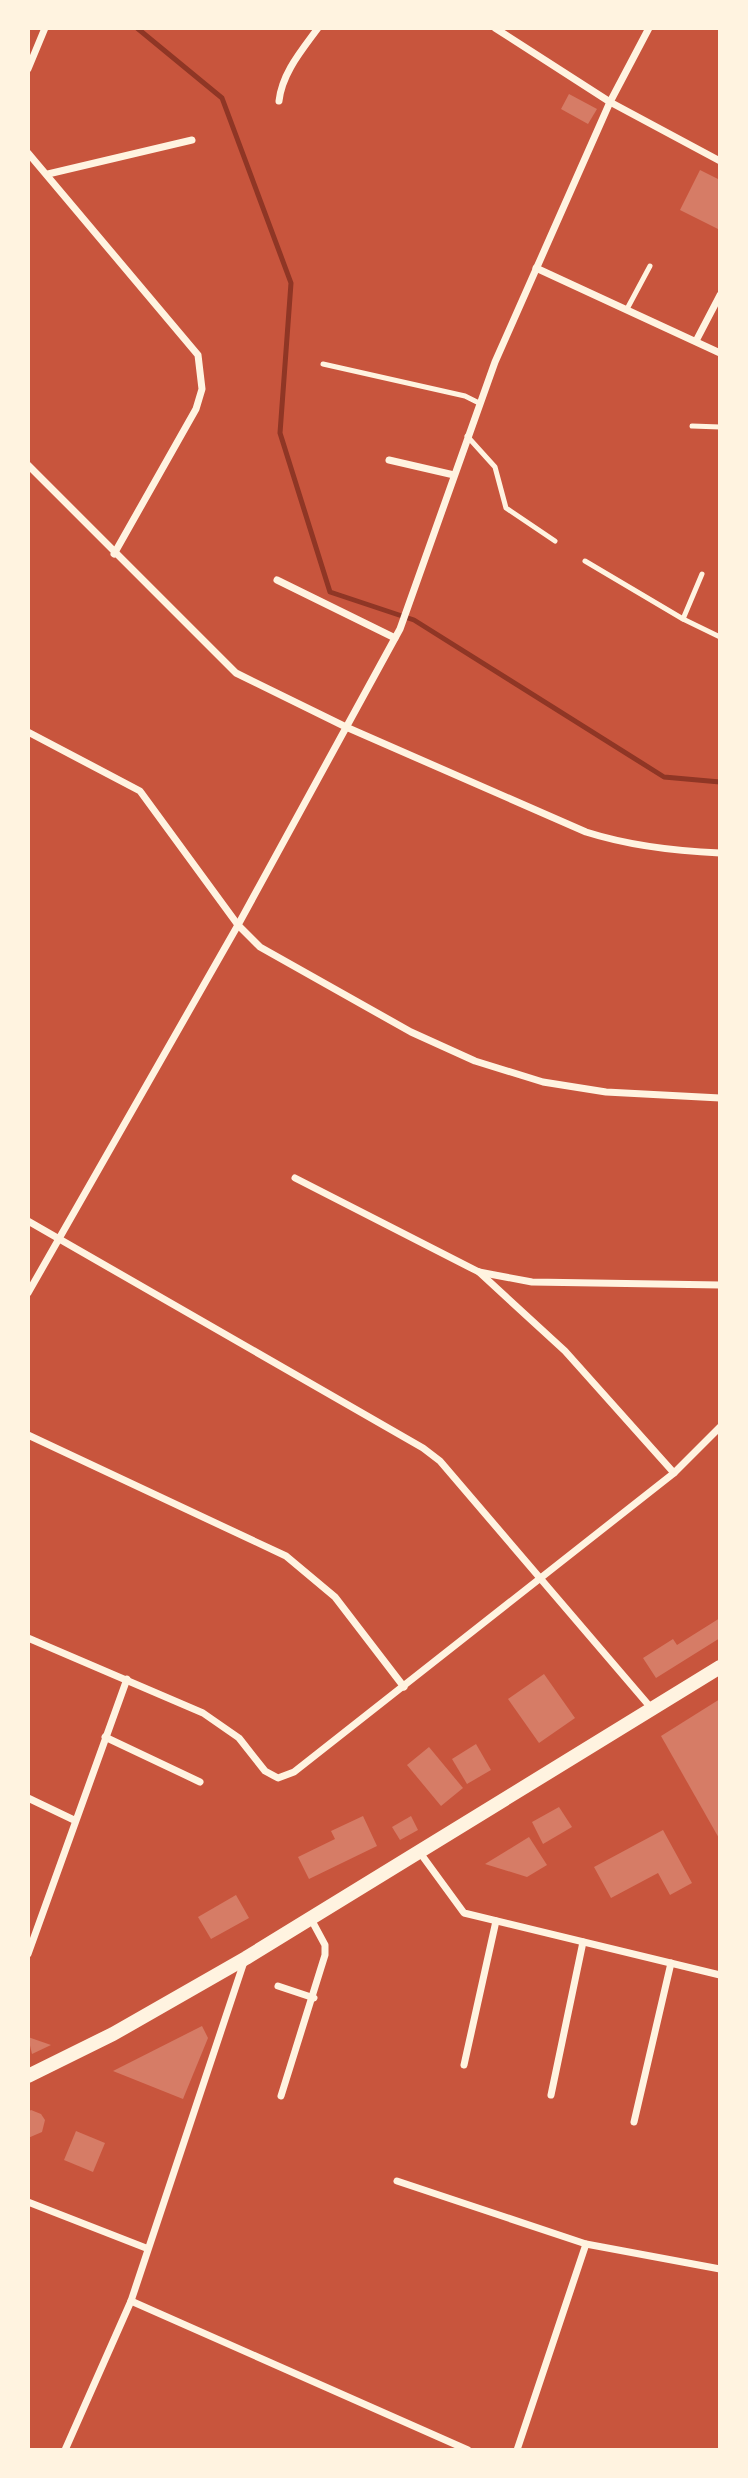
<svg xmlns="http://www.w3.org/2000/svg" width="748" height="2478" font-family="'Titillium Web',sans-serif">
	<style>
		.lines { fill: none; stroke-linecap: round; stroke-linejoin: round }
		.stream { stroke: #8f3625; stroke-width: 5 }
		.building { fill: #d67c66 }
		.service { stroke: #fff3e0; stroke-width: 5 }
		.minor { stroke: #fff3e0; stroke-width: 7 }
		.secondary { stroke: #fff3e0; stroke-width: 14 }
	</style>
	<rect width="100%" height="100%" fill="#c8553d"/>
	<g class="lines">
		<path class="stream" d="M137 28 222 98 291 283 280 433 330 592 414 620 664 777 720 782"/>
	</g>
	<g class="building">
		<path d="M569 94 597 109 588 124 561 109Z"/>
		<path d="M700 170 720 180V230L680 210Z"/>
		<path d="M720 1618V1638L656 1678 643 1658 673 1639 677 1645Z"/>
		<path d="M544 1674 575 1718 539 1743 508 1699Z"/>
		<path d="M720 1699V1840L661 1736Z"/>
		<path d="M476 1744 491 1770 467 1784 452 1759Z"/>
		<path d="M429 1747 463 1788 441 1806 407 1765Z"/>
		<path d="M559 1807 572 1827 543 1844 532 1822Z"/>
		<path d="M363 1816 377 1846 309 1879 298 1857 335 1839 331 1831Z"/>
		<path d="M411 1816 418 1830 400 1840 392 1827Z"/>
		<path d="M663 1830 692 1883 670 1895 658 1873 611 1898 594 1867Z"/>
		<path d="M529 1837 547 1865 527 1877 485 1864Z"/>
		<path d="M236 1895 249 1918 211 1939 198 1917Z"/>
		<path d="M202 2026 208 2038 183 2099 113 2071Z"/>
		<path d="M28 2037 51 2045 32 2054Z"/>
		<path d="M31 2110 41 2114 45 2120 42 2132 28 2138V2112Z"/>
		<path d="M76 2131 105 2143 93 2172 64 2160Z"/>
	</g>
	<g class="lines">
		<g class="service">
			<path d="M627 309 650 266"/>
			<path d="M323 364 465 396 479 403"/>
			<path d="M692 426 720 427"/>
			<path d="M467 436 495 467 506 508 555 541"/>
			<path d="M585 561 683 619 720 637"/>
			<path d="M683 619 702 574"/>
		</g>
		<g class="minor">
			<path d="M495 28 610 102 720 161"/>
			<path d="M28 69 45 28"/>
			<path d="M279 101C282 73 302 50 318 28"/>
			<path d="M28 153 198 355 202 389 196 409 114 554"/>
			<path d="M48 174 192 140"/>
			<path d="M536 268 720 353"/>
			<path d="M696 341 720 295"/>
			<path d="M389 460 454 475"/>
			<path d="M28 465 236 673 346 727 586 832C630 846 674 851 720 853"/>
			<path d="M277 580 395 638"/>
			<path d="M28 732 140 791 238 925 260 947 411 1032 475 1061 543 1082 606 1092 720 1098"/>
			<path d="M295 1178 479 1272 532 1282 720 1285"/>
			<path d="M28 1221 423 1448 440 1461 652 1709"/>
			<path d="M479 1272 565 1351 674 1473"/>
			<path d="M28 1293 238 925 400 629 495 362 610 102 649 28"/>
			<path d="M28 1435 286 1556 335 1597 404 1687"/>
			<path d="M28 1638 203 1713 239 1738 265 1771 278 1778 294 1772 674 1473 720 1427"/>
			<path d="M105 1737 200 1782"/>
			<path d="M28 1798 74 1820"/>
			<path d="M418 1850 464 1913 720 1975"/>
			<path d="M28 1954 127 1679"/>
			<path d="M278 1986 314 1998"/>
			<path d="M464 2065 496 1921"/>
			<path d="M551 2095 583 1942"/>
			<path d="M281 2096 325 1955V1945L311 1919"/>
			<path d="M634 2122 671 1963"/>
			<path d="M397 2181 586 2244 720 2269"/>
			<path d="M28 2202 146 2248"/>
			<path d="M131 2301 468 2450"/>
			<path d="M65 2450 131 2301 245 1959"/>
			<path d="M517 2450 586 2244"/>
		</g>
		<path class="secondary" d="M28 2076 113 2034 246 1958 720 1667"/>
	</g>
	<rect width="748" height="2478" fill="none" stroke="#fff3e0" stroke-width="60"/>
</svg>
